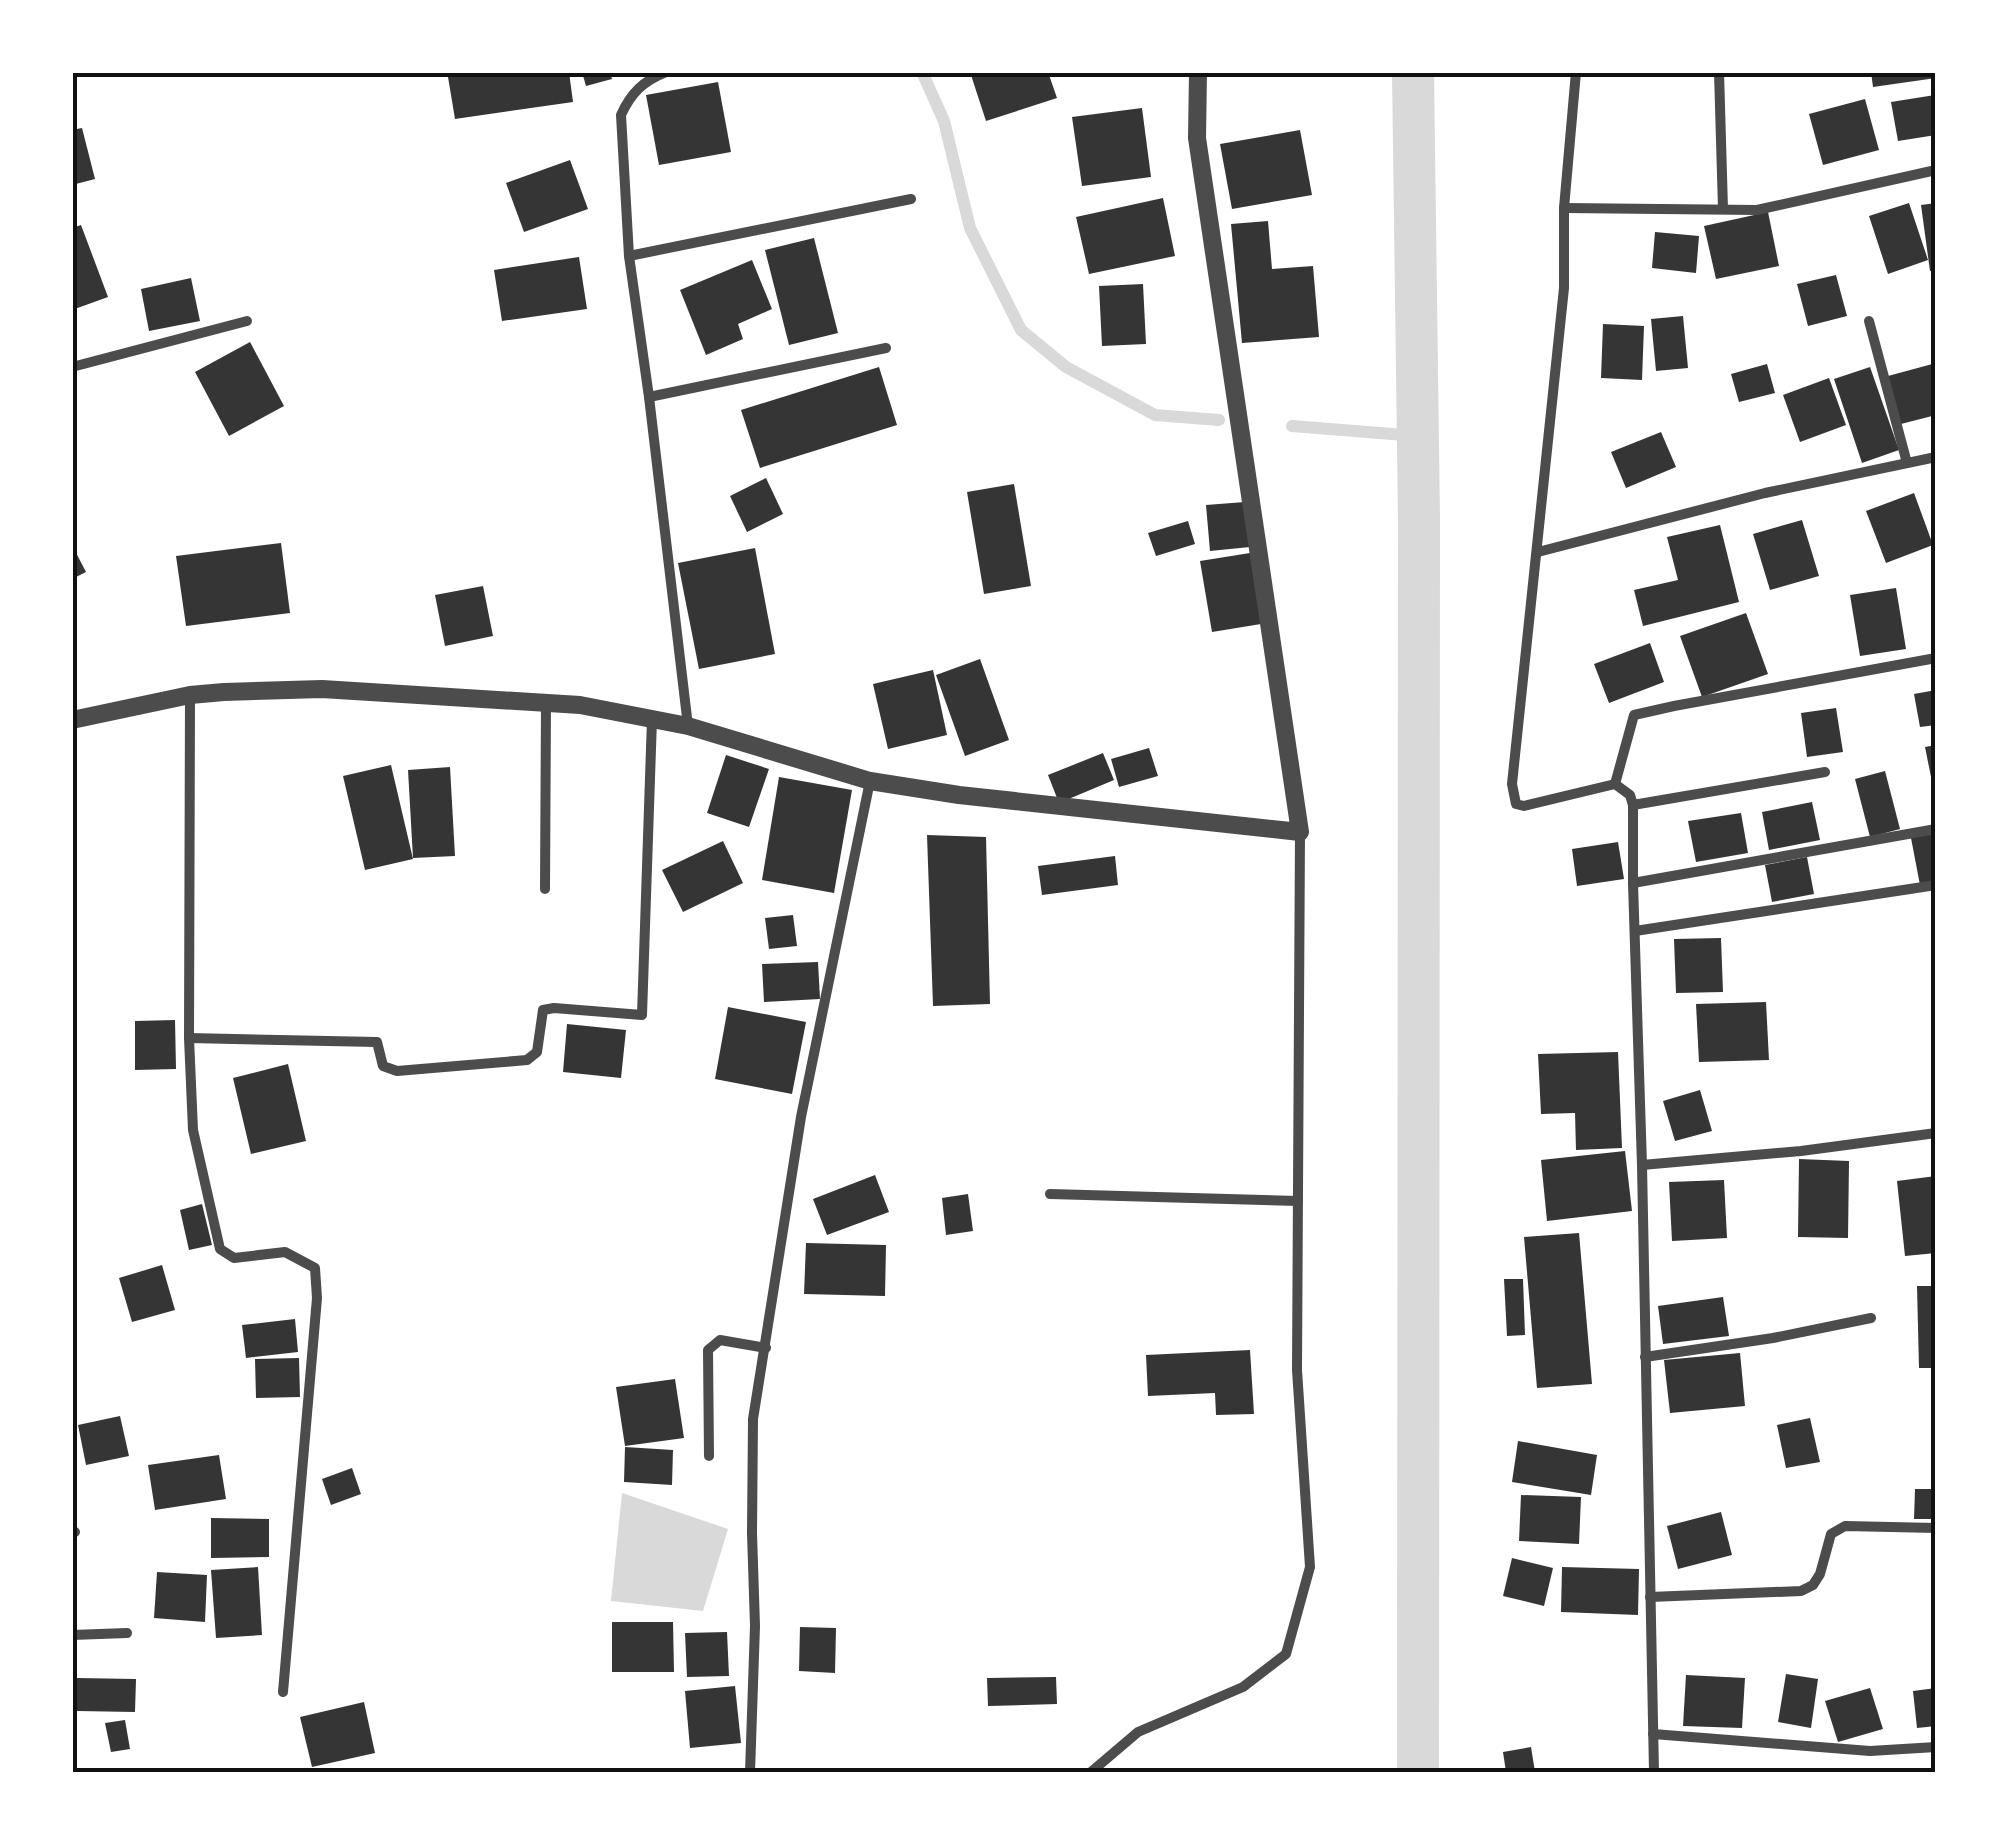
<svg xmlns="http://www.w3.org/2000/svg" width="2008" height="1845" font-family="'Roboto Condensed',sans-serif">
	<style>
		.water { fill: #d9d9d9 }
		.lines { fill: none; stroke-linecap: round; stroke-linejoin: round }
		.stream { stroke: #d9d9d9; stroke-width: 12 }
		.canal { stroke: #d9d9d9; stroke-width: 42 }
		.building { fill: #353535 }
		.minor { stroke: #4c4c4c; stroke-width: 10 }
		.tertiary { stroke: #4c4c4c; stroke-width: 18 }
		.neatline { fill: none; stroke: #111; stroke-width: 4 }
	</style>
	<rect width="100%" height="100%" fill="#fff"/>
	<path class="water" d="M622 1493 728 1529 703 1611 611 1601Z"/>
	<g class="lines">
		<g class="stream">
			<path d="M922 72 944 121 970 228 1021 330 1066 367 1155 415 1219 420"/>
			<path d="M1292 426 1417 436"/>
		</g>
		<path class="canal" d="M1413 72 1419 520 1418 1772"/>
	</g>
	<g class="building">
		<path d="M480 72H569L573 102 455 119 448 77Z"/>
		<path d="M582 72H610L612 79 586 86Z"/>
		<path d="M970 72H1048L1057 98 986 121Z"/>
		<path d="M1871 72H1935L1936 78 1873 87Z"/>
		<path d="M718 82 731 152 659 165 646 95Z"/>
		<path d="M1935 95 1936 135 1898 141 1891 102Z"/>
		<path d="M1865 99 1879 150 1823 165 1809 114Z"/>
		<path d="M1142 108 1151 177 1082 186 1072 117Z"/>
		<path d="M82 128 95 179 72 185V130Z"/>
		<path d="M1300 130 1312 195 1232 209 1220 144Z"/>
		<path d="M570 160 588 209 524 232 506 183Z"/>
		<path d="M1163 198 1175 256 1089 274 1076 217Z"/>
		<path d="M1909 203 1928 260 1888 274 1869 216Z"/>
		<path d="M1936 203V270L1930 271 1921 205Z"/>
		<path d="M1768 212 1779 266 1716 279 1704 226Z"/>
		<path d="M1268 221 1272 269 1313 266 1319 337 1242 343 1231 224Z"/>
		<path d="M81 225 108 297 72 310V228Z"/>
		<path d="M1655 232 1699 236 1696 273 1652 268Z"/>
		<path d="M814 238 838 333 789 345 765 250Z"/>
		<path d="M579 257 587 309 502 321 494 270Z"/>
		<path d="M752 260 772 309 738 324 743 339 706 355 680 290Z"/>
		<path d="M1836 275 1847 316 1808 326 1797 284Z"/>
		<path d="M191 278 200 321 149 331 141 289Z"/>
		<path d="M1143 284 1146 344 1102 346 1099 286Z"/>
		<path d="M1683 316 1688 368 1656 371 1651 319Z"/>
		<path d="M1603 324 1644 326 1642 380 1601 378Z"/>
		<path d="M250 342 284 406 229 436 195 372Z"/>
		<path d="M1936 363V415L1901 424 1888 376Z"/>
		<path d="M1767 364 1775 393 1739 402 1731 374Z"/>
		<path d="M879 367 897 425 760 468 741 410Z"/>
		<path d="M1870 367 1899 450 1862 463 1834 379Z"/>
		<path d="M1829 378 1846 425 1800 442 1783 395Z"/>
		<path d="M1661 432 1676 467 1626 488 1611 452Z"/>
		<path d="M766 478 783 514 747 532 730 496Z"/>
		<path d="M1014 484 1031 586 984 594 967 492Z"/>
		<path d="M1914 493 1933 545 1886 563 1866 511Z"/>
		<path d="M1245 502 1250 547 1210 551 1206 505Z"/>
		<path d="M1802 520 1819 576 1770 590 1753 534Z"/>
		<path d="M1188 521 1195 544 1156 556 1148 533Z"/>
		<path d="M1720 525 1739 602 1643 626 1634 590 1678 580 1667 537Z"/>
		<path d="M281 543 290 613 186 626 176 556Z"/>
		<path d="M72 545 86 572 72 579Z"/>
		<path d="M755 548 775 654 699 669 678 563Z"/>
		<path d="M1250 553 1261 624 1212 632 1200 561Z"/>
		<path d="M483 586 493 636 445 646 435 595Z"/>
		<path d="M1896 588 1906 649 1860 656 1850 595Z"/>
		<path d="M1746 613 1768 674 1702 697 1680 636Z"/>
		<path d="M1650 643 1664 682 1609 703 1594 664Z"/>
		<path d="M980 659 1009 740 965 756 936 675Z"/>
		<path d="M933 670 947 735 888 749 873 684Z"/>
		<path d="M1936 690V725L1920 727 1914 694Z"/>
		<path d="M1836 708 1843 752 1807 757 1801 713Z"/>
		<path d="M1936 745V792H1934L1925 747Z"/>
		<path d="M1149 748 1158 776 1119 787 1111 759Z"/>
		<path d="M1103 753 1114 780 1059 803 1048 775Z"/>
		<path d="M726 755 769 769 749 827 707 813Z"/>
		<path d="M391 765 413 859 365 870 343 776Z"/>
		<path d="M450 767 455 856 413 858 408 770Z"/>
		<path d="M1885 771 1900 829 1870 837 1855 779Z"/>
		<path d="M779 777 852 790 834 893 762 880Z"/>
		<path d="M1812 802 1820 840 1769 850 1762 812Z"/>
		<path d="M1741 813 1748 853 1696 862 1688 821Z"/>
		<path d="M1936 833V882L1920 885 1911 838Z"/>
		<path d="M927 835 986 837 990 1004 933 1006Z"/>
		<path d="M723 841 743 883 683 912 662 870Z"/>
		<path d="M1618 842 1624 879 1577 886 1572 849Z"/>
		<path d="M1115 856 1118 885 1042 895 1038 866Z"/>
		<path d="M1807 857 1814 894 1772 902 1765 865Z"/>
		<path d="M793 915 797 946 769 949 765 918Z"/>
		<path d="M1721 938 1723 992 1676 993 1674 939Z"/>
		<path d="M818 962 820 999 764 1002 762 964Z"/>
		<path d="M1766 1002 1769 1060 1699 1062 1696 1004Z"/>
		<path d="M728 1007 806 1022 792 1094 715 1079Z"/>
		<path d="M175 1020 176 1069 135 1070V1021Z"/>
		<path d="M567 1024 626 1030 621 1078 563 1072Z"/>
		<path d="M1618 1052 1622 1148 1576 1150 1575 1113 1541 1114 1538 1054Z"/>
		<path d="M288 1064 306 1141 251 1154 233 1078Z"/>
		<path d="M1700 1090 1712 1131 1675 1141 1663 1101Z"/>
		<path d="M1625 1151 1632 1211 1547 1221 1541 1160Z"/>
		<path d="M1799 1159 1849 1161 1848 1238 1798 1237Z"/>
		<path d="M875 1175 889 1212 827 1235 813 1199Z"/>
		<path d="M1936 1176V1253L1905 1256 1897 1181Z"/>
		<path d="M1724 1180 1727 1238 1672 1241 1669 1182Z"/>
		<path d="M968 1194 973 1231 946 1235 942 1198Z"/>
		<path d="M202 1204 212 1245 189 1250 180 1210Z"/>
		<path d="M1579 1233 1592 1384 1537 1388 1524 1237Z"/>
		<path d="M806 1243 886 1245 885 1296 804 1294Z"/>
		<path d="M162 1265 175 1310 132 1322 119 1278Z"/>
		<path d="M1504 1279H1523L1525 1335 1507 1336Z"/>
		<path d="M1917 1286H1936V1368H1919Z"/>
		<path d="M1723 1297 1729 1336 1663 1344 1658 1306Z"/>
		<path d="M295 1319 298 1352 246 1358 242 1325Z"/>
		<path d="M1250 1350 1254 1414 1216 1415 1215 1393 1148 1396 1146 1355Z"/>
		<path d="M1740 1353 1745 1406 1670 1413 1664 1360Z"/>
		<path d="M299 1358 300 1397 256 1398 255 1359Z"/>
		<path d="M675 1379 684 1438 625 1446 616 1387Z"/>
		<path d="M120 1416 129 1456 86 1465 78 1425Z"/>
		<path d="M1810 1418 1820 1462 1786 1468 1777 1425Z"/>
		<path d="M1518 1441 1597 1455 1591 1495 1512 1482Z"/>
		<path d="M625 1447 673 1450 672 1485 624 1482Z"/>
		<path d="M219 1455 226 1499 155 1510 148 1465Z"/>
		<path d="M352 1468 361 1494 331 1505 322 1479Z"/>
		<path d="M1915 1489H1936V1519H1914Z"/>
		<path d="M1521 1495 1581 1497 1579 1544 1519 1541Z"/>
		<path d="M1721 1512 1732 1555 1678 1569 1667 1526Z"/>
		<path d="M211 1518 269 1519V1557L211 1558Z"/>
		<path d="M1512 1558 1553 1568 1544 1606 1503 1596Z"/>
		<path d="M258 1567 262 1635 216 1638 211 1570Z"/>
		<path d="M1562 1567 1639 1569 1638 1615 1561 1612Z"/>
		<path d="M157 1572 207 1575 205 1622 154 1618Z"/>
		<path d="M612 1622H673L674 1672H612Z"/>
		<path d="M800 1627 836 1628 835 1673 799 1671Z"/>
		<path d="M727 1632 729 1676 687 1677 685 1633Z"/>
		<path d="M1786 1674 1818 1679 1811 1728 1778 1722Z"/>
		<path d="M1686 1675 1745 1678 1742 1728 1683 1726Z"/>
		<path d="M1056 1677 1057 1704 988 1706 987 1678Z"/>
		<path d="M77 1678 136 1679 135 1712 77 1711Z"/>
		<path d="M735 1686 741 1743 690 1748 685 1691Z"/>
		<path d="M1870 1688 1883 1729 1838 1742 1825 1701Z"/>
		<path d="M1936 1688V1726L1917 1728 1913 1691Z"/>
		<path d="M364 1702 375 1753 312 1767 300 1717Z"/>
		<path d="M125 1720 130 1749 111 1752 105 1723Z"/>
		<path d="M1531 1747 1535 1772H1506L1503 1752Z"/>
	</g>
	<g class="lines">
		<g class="minor">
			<path d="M666 72C643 81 631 93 621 115L629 256 649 397 688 726"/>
			<path d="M1576 72 1564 208V288L1512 784 1516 804 1524 806 1615 784 1630 795 1633 805V883L1642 1165 1654 1772"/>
			<path d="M1719 72 1723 209"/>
			<path d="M1564 208 1757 210 1936 170"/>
			<path d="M629 256 911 199"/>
			<path d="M1869 321 1907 463"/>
			<path d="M72 367 247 321"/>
			<path d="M649 397 886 348"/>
			<path d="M1538 552 1765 493 1936 457"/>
			<path d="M190 695 189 1038 193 1130 220 1249 234 1258 285 1252 315 1268 317 1298 283 1692"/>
			<path d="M1615 784 1634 715 1674 706 1936 658"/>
			<path d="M1633 805 1825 772"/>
			<path d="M1633 883 1936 829"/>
			<path d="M545 889 546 703"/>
			<path d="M1635 931 1936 885"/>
			<path d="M189 1038 377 1042 383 1066 397 1071 527 1060 537 1052 543 1010 554 1008 642 1015 652 719"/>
			<path d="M1642 1165 1801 1151 1936 1133"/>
			<path d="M1050 1194 1298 1201"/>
			<path d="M1645 1357 1773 1338 1871 1318"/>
			<path d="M709 1456 708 1350 720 1340 766 1348"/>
			<path d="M72 1533 75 1532"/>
			<path d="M1650 1597 1801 1591 1813 1585 1820 1574 1831 1534 1845 1526 1936 1528"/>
			<path d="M72 1635 127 1633"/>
			<path d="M1653 1734 1870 1751 1936 1747"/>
			<path d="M750 1772 755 1626 752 1533 753 1419 801 1117 870 781"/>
			<path d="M1091 1772 1138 1732 1243 1687 1286 1654 1310 1567 1297 1370 1300 832"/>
		</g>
		<path class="tertiary" d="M72 720 190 695 224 692 322 689 580 705 688 726 870 781 959 795 1300 832 1197 138 1198 72"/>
	</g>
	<rect width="2008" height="1845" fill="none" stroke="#ffffff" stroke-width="150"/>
	<rect x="75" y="75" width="1858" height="1695" class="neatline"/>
</svg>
